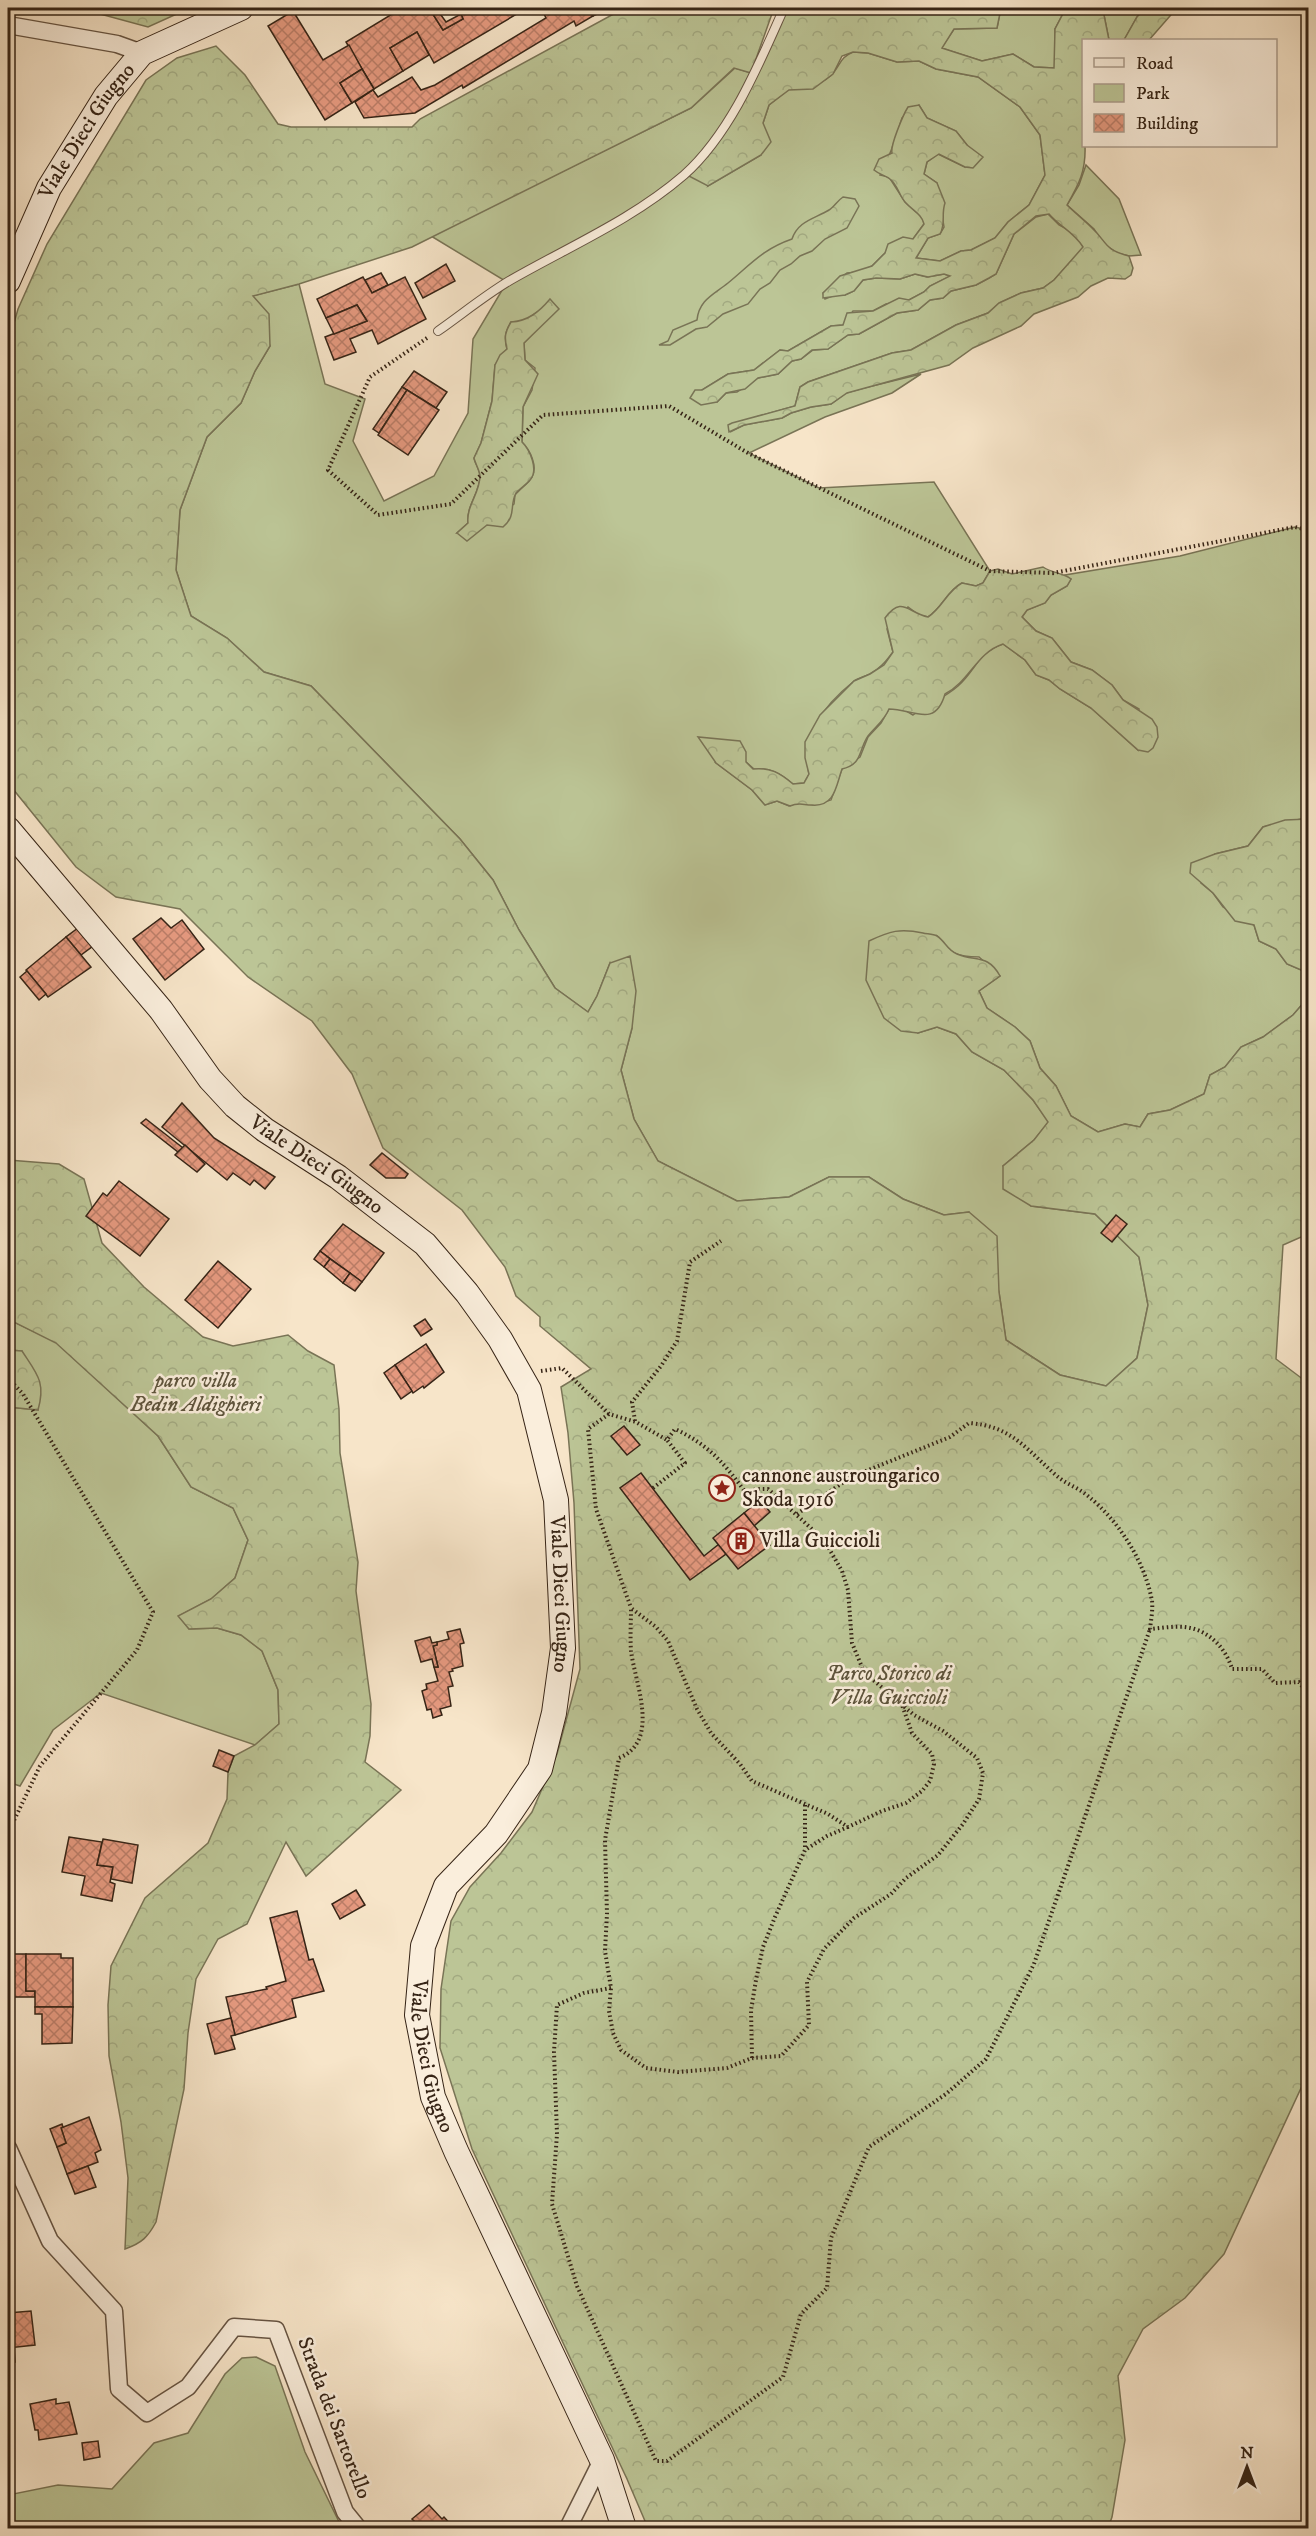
<svg xmlns="http://www.w3.org/2000/svg" width="1316" height="2536" font-family="'IM FELL DW Pica',serif">
	<style>
		.green { fill: #bcc596; stroke: #797456; stroke-width: 1.5; fill-rule: evenodd }
		.forest { fill: url(#forest-crowns); stroke: #797456; stroke-width: 1.5 }
		.building { fill: url(#building-cross-hatch); stroke: #362416; stroke-width: 1.5 }
		.lines { fill: none; stroke-linecap: round; stroke-linejoin: round }
		.service-casing { stroke: #665443; stroke-width: 10 }
		.minor-casing { stroke: #665443; stroke-width: 19 }
		.secondary-casing { stroke: #362416; stroke-width: 26 }
		.path { stroke: #362416; stroke-width: 4; stroke-dasharray: 1.5 3; stroke-linecap: butt }
		.service { stroke: #faeedc; stroke-width: 8 }
		.minor { stroke: #faeedc; stroke-width: 16 }
		.secondary { stroke: #faeedc; stroke-width: 24 }
		.labels { text-anchor: middle; dominant-baseline: central; stroke-width: 5; stroke-linejoin: round; paint-order: stroke }
		.street-label { font-size: 21px; fill: #362416; stroke: #faeedc }
		.park-label { font-size: 21px; font-style: italic; fill: #5e543c; stroke: #faeedc }
		.poi-label { font-size: 21px; fill: #362416; stroke: #faeedc; text-anchor: start }
	</style>
	<defs>
		<pattern id="forest-crowns" width="20" height="18" patternUnits="userSpaceOnUse" patternTransform="scale(1.5)"><rect width="20" height="18" fill="#bcc596"/><path d="M2 6a3 3 0 1 1 6 0M12 15a3 3 0 1 1 6 0" fill="none" stroke="#a2a981"/></pattern>
		<pattern id="building-cross-hatch" width="8" height="8" patternUnits="userSpaceOnUse" patternTransform="scale(1.5)"><rect width="8" height="8" fill="#e5997f"/><path d="M0 0l8 8M0 8l8-8" fill="none" stroke="#ba7d67"/></pattern>
	</defs>
	<rect width="100%" height="100%" fill="#f7e5c9"/>
	<filter id="stains"><feTurbulence type="fractalNoise" baseFrequency=".00333" numOctaves="4"/><feColorMatrix values="0 0 0 0 .2 0 0 0 0 .09 0 0 0 0 .02 0 0 0 .5 -.17"/></filter>
	<radialGradient id="worn" r=".72"><stop offset=".6" stop-color="#630" stop-opacity="0"/><stop offset="1" stop-color="#630" stop-opacity=".3"/></radialGradient>
	<g class="green">
		<path d="M1001 8H1066L1055 29V68L1034 67 1013 54 982 61 941 48 954 29 997 28Z"/>
		<path d="M1099 8H1145L1137 17 1124 40H1109L1104 15Z"/>
		<path d="M853 52 868 53 897 62 919 61 936 69 978 77 1020 107 1040 135 1045 175 1029 205 1008 222 995 238 971 250 961 251 940 261 916 258 928 238 940 234 944 227 937 183 924 174 927 162 938 154 965 167 967 145 956 131 927 118 919 105 902 118C896 139 890 156 880 175L889 177 905 202 923 218 924 224 913 239 885 253 872 266 860 272 847 273 823 293 825 299 835 295H845L854 291 863 280 876 278 900 279 915 274 927 277 944 274 951 276 930 286 924 292 909 300 886 304 873 311H853L843 325 831 326 788 351 780 350 754 370 728 374 702 390 717 402 726 393 737 392 758 378 778 374 792 361 801 359 813 350 828 349 848 335 859 334 897 313 918 310 930 300 943 298 951 291 976 285 989 278 996 274 1014 234 1036 217 1048 214 1059 225 1076 234 1084 247 1054 280 1043 288 1021 293 1000 303 988 313 956 325 911 350 892 353 808 382 800 387 795 406 756 417 730 432 744 425 782 418 791 413 811 407 831 404 846 393 864 388 921 374 892 393 825 417 749 453 819 488 934 482 990 571 983 583 976 586 962 583C947 591 942 608 928 617L919 615 908 607 887 629 893 652C886 661 880 669 870 674 864 677 857 678 853 682 824 705 800 737 809 774L804 783 793 784C780 773 770 767 754 769L746 762 716 763 752 790 765 805 777 801 789 806 799 802 813 805 831 800 842 769 860 757 868 737 881 723 889 709H903L913 715C927 705 946 697 958 686 976 670 978 652 1003 644L1025 660 1036 675 1049 680 1060 689 1091 708 1138 750 1139 709 1123 700 1112 685 1092 670 1071 662 1052 638 1036 631 1022 617 1027 610 1045 603 1051 595 1067 586 1071 579 1065 575 1180 556 1295 527 1308 530V819H1301L1263 827 1248 846 1215 854 1201 883 1213 893 1223 907 1254 925 1259 941 1276 949 1287 964 1306 972V1000L1293 1015 1263 1037 1241 1047 1225 1067 1210 1075 1204 1094 1170 1110 1148 1114 1140 1127 1125 1124 1098 1132 1071 1116 1056 1086 1040 1068 1030 1041 1015 1027 987 1008 979 991 1000 976 979 957C956 957 950 953 937 936L918 1033 937 1027 956 1034 972 1052 1004 1070 1033 1100 1049 1122 1034 1140 1003 1166 1031 1206 1095 1214 1139 1257 1148 1305 1137 1358 1106 1386 1060 1375 1006 1340 999 1292 969 1212 944 1215 903 1199 869 1177H829L789 1197 737 1201 658 1161 634 1119 621 1070 632 1028 610 963 597 996 588 1012 555 988 519 930 493 880 460 839 311 686 264 672 227 638 191 616 176 570 180 510 207 437 241 403 255 371 270 346 252 296 299 284 325 384 365 399 353 441 384 501 434 476 468 413 473 339 507 282 431 236 691 108 735 68 755 74 708 186 761 155 763 123 769 105 789 89C801 91 826 83 834 72 841 63 841 57 853 52ZM543 308 537 329 524 343 525 360 535 368 532 390 523 407 522 442C530 450 538 466 532 477 529 483 520 489 515 495L514 504C495 519 483 532 457 533L468 523C466 506 480 493 480 476 480 471 475 463 474 458L481 443 492 401 495 365 507 349C504 338 505 332 511 322L524 321Z"/>
		<path d="M1086 165 1119 199 1141 255 1129 256 1117 253 1103 243 1094 229 1067 205 1079 185Z"/>
		<path d="M10 1320 56 1342 158 1436 191 1487 233 1508 248 1540 235 1578 211 1599 179 1616 189 1629 217 1628 241 1635 262 1651 278 1690 279 1724 255 1745 101 1693 53 1730 20 1786 11 1783 14 1765 8 1746V1407L38 1410 22 1351 8 1350V1321Z"/>
		<path d="M256 2357 275 2366 305 2452 342 2528H8V2495L58 2485 112 2489 154 2443 188 2433 225 2374 242 2358Z"/>
	</g>
	<g class="forest">
		<path d="M78 8H190L148 27Z"/>
		<path d="M621 8H774L751 73 734 68 691 108 412 247 299 284 253 296 269 314 270 346 255 371 241 403 207 437 180 510 176 570 191 616 227 638 264 672 311 686 460 839 493 880 519 930 555 988 588 1012 597 996 610 963 630 956 636 991 632 1028 621 1070 634 1119 658 1161 737 1201 789 1197 829 1177H869L903 1199 944 1215 969 1212 997 1236 999 1292 1006 1340 1060 1375 1106 1386 1137 1358 1148 1305 1139 1257 1095 1214 1031 1206 1003 1189V1166L1034 1140 1048 1122 1033 1100 1004 1070 972 1052 956 1034 937 1027 918 1033 901 1031 884 1018 866 980 869 941C890 931 900 928 923 933 927 934 933 934 937 936 945 941 947 950 957 954 976 962 988 954 1000 976L979 991 987 1008 1015 1027 1030 1041 1040 1068 1056 1086 1071 1116 1098 1132 1125 1124 1140 1127 1148 1114 1170 1110 1204 1094 1210 1075 1225 1067 1241 1047 1263 1037 1293 1015 1306 1000V972L1287 964 1276 949 1259 941 1254 925 1235 921 1213 893 1190 873 1191 863 1215 854 1248 846 1263 827 1285 820 1308 819V1234L1283 1245 1276 1359 1308 1383V2073L1224 2254 1185 2298 1143 2329 1118 2376 1125 2440 1112 2517 1108 2528H648L627 2479 472 2149 440 2048 441 1989 451 1921 470 1887 501 1853 532 1812 557 1754 580 1669 574 1503 568 1433 561 1387 591 1369 540 1326V1317L516 1296 505 1267 462 1210 383 1148 352 1074 312 1021 248 977 180 909 116 897 76 867 13 789 8 779V344L18 309 47 244 146 80 177 58 216 46 245 75 278 124 291 127H412L420 119 621 10Z"/>
		<path d="M784 8H1001L997 28 954 29 942 48 982 61 1013 54 1034 67 1054 68 1055 29 1066 8H1099L1104 15 1109 40H1084V146H1085C1086 171 1079 184 1067 205 1075 213 1084 220 1092 228 1108 243 1103 249 1129 256L1133 268 1131 275 1125 279 1108 278 1091 286 1078 297 1034 314 1021 326 973 348 949 365 847 393 831 404 811 407 791 413 782 418 744 425 729 432 728 425 732 423 795 406 800 387 808 382 892 353 911 350 956 325 988 313 999 303 1021 293 1043 288 1054 280 1083 247C1074 232 1060 227 1049 214L1036 216 1014 234 996 274 989 278 976 285 951 291 943 298 930 300 918 310 897 313 859 334 848 335 828 349 812 350 801 359 792 361 778 374 758 378 745 389 726 393 717 402 701 405 690 398 695 390H702L728 374 754 370 780 350 788 351 831 326 843 325 847 313 873 311 899 298 909 300 924 292 930 286 950 276 944 274 928 277 915 274 900 279 876 278 863 280 854 291 845 295 823 298V293L840 276 872 266 885 253 888 244 903 237 913 239 924 224C922 214 912 210 906 203 899 196 898 185 890 179 885 175 880 175 874 170L879 159 892 153C890 146 903 115 908 107L919 105 927 118 956 131 967 145 983 157 973 168 965 167 939 154 927 162 924 174 937 183 945 203C941 214 946 224 940 234L928 238 916 258 940 261 961 251 971 250 995 238 1008 222 1029 205 1045 175 1040 135 1020 107 978 77 936 69 919 61 897 62 868 53 853 52 842 56 833 74 813 89 789 90 769 105 763 123 771 142 761 155 708 186 685 174 723 129Z"/>
		<path d="M1145 8H1177L1149 40H1124L1137 17Z"/>
		<path d="M843 197 855 199 859 206 847 228 825 239 812 251 800 256 791 264 780 270 770 283 760 289 748 304 723 314 707 327 696 329 670 345H659L668 341 673 330 697 320C699 300 713 295 728 283 751 264 763 249 792 239 798 221 814 219 829 210 834 207 837 201 843 197Z"/>
		<path d="M550 299 559 309 524 343 525 360 538 374 523 407 522 442C530 450 539 470 530 480 526 485 520 488 516 493 509 506 517 515 503 527L487 525 467 541 457 533 468 523C466 506 480 493 480 476 480 471 475 463 474 458L481 443 492 401 495 365 500 355 507 349C504 337 505 332 511 322 528 321 539 312 550 299Z"/>
		<path d="M1043 567C1052 573 1063 573 1071 579L1067 586 1051 595 1045 603 1027 610 1022 617 1036 631 1052 638 1071 662 1092 670 1112 685 1123 700 1152 719 1157 727 1158 737 1153 748 1148 752 1138 750 1091 708 1060 689 1049 680 1036 675 1025 660 1003 644C976 653 970 681 945 694 935 729 913 709 889 709 884 721 876 726 868 736 858 751 863 764 842 769 836 786 835 807 812 805 803 805 799 802 790 806L777 801 765 805 752 790 716 763 698 737 740 741 746 752V762L753 769C770 767 780 773 793 784L804 783 809 774 805 758V742L820 715 854 681 870 674 884 665 893 652 885 618C902 595 908 613 928 617 942 608 947 591 962 583L976 586 983 583 990 571 998 569 1012 574Z"/>
		<path d="M8 1160 59 1164 84 1179 102 1243 144 1287 203 1337 233 1346 288 1335 308 1351 334 1365 339 1409 340 1453 358 1562 356 1591 371 1704 370 1736 365 1762 401 1790 306 1876 286 1842 247 1924 218 1939 196 1979 188 2033 184 2089 156 2222C148 2237 142 2243 125 2249L128 2178 121 2122 109 2056 108 2005 111 1966 145 1898 208 1843 227 1799 228 1772 234 1756 255 1745 279 1724 278 1690 262 1651 241 1635 217 1628 189 1629 178 1616 211 1599 235 1578 248 1540 233 1508 191 1487 158 1436 56 1343 10 1320 8 1321Z"/>
		<path d="M8 1350 22 1351C37 1374 46 1382 38 1410L8 1407Z"/>
	</g>
	<g class="building">
		<path d="M402 8 404 11 411 8H429L443 30 463 19 459 11 466 8H527L434 63 417 32 390 48 403 71 374 89 346 42Z"/>
		<path d="M429 8H436L446 22 461 14 463 19 443 30Z"/>
		<path d="M541 8H588L593 16 576 26 574 21 463 88 462 85 415 113 364 118 355 102 373 90 378 97 412 77 421 90 435 85 546 18Z"/>
		<path d="M588 8H610L593 16Z"/>
		<path d="M293 11 323 60 349 45 362 69 340 83 352 103 325 120 268 26Z"/>
		<path d="M417 32 429 55 403 71 390 48Z"/>
		<path d="M362 69 374 89 352 103 340 83Z"/>
		<path d="M446 264 455 281 423 298 415 283Z"/>
		<path d="M381 273 388 285 372 293 365 280Z"/>
		<path d="M363 277 372 293 405 277 426 319 378 344 372 330 350 339 356 352 334 360 325 337 367 321 357 305 326 318 317 299Z"/>
		<path d="M357 305 367 321 334 334 326 318Z"/>
		<path d="M414 371 447 392 436 408 402 387Z"/>
		<path d="M402 387 407 390 379 433 373 429Z"/>
		<path d="M407 390 439 410 408 455 378 435Z"/>
		<path d="M161 918 171 928 182 920 204 949 165 980 133 939Z"/>
		<path d="M78 928 93 946 81 955 66 937Z"/>
		<path d="M66 937 91 967 48 997 26 970Z"/>
		<path d="M27 971 46 994 39 1000 20 977Z"/>
		<path d="M182 1103 214 1138 275 1177 265 1189 254 1180 250 1185 233 1173 227 1180 162 1127Z"/>
		<path d="M146 1119 183 1148 178 1152 141 1123Z"/>
		<path d="M185 1145 205 1164 197 1172 175 1155Z"/>
		<path d="M382 1153 408 1174 405 1178H386L370 1165Z"/>
		<path d="M119 1181 169 1219 140 1256 86 1216 103 1193 107 1196Z"/>
		<path d="M1116 1215 1127 1224 1112 1242 1101 1233Z"/>
		<path d="M343 1224 384 1253 362 1282 320 1251Z"/>
		<path d="M320 1251 330 1259 324 1267 314 1259Z"/>
		<path d="M330 1259 350 1273 343 1283 324 1267Z"/>
		<path d="M218 1261 251 1289 218 1328 185 1300Z"/>
		<path d="M350 1273 362 1282 355 1291 343 1283Z"/>
		<path d="M425 1319 432 1329 421 1336 414 1326Z"/>
		<path d="M426 1344 444 1372 424 1388 423 1386 413 1393 395 1365Z"/>
		<path d="M395 1365 412 1391 401 1399 384 1373Z"/>
		<path d="M624 1426 640 1445 627 1455 611 1436Z"/>
		<path d="M641 1473 704 1556 719 1544 726 1554 690 1580 620 1488Z"/>
		<path d="M760 1500 770 1512 754 1526 744 1513Z"/>
		<path d="M744 1513 770 1545 738 1569 713 1538Z"/>
		<path d="M460 1629 464 1643 460 1644 463 1666 452 1669 453 1671 449 1672 453 1686 448 1687 451 1706 440 1709 442 1715 433 1718 431 1709 427 1710 422 1691 427 1689 426 1684 438 1681 434 1667H438L433 1646 437 1645V1642L449 1639 447 1632Z"/>
		<path d="M430 1637 432 1643 437 1642V1645L433 1646 438 1667H434L432 1659 421 1662 415 1641Z"/>
		<path d="M219 1750 234 1756 228 1772 213 1766Z"/>
		<path d="M69 1837 102 1842 97 1865 113 1867 110 1882 115 1884 112 1901 81 1895 85 1876 62 1872Z"/>
		<path d="M103 1839 138 1845 132 1883 111 1879 113 1867 97 1865Z"/>
		<path d="M356 1890 365 1905 340 1919 332 1904Z"/>
		<path d="M297 1911 309 1960 313 1959 324 1991 292 1999 296 2017 235 2035 226 1997 267 1989 266 1987 286 1981 270 1918Z"/>
		<path d="M14 1954H26V1991H35V1997H14Z"/>
		<path d="M26 1954H61V1958H73V2007H35V1991H26Z"/>
		<path d="M35 2007H73L72 2043 42 2044V2014H35Z"/>
		<path d="M231 2018 235 2035 231 2036 235 2049 215 2054 207 2024Z"/>
		<path d="M89 2117 101 2150 95 2153 98 2162 67 2174 57 2147 66 2143 61 2128Z"/>
		<path d="M62 2124 63 2127 61 2128 66 2143 57 2147 50 2129Z"/>
		<path d="M88 2166 96 2187 75 2194 67 2174Z"/>
		<path d="M31 2311 35 2345 8 2348V2313Z"/>
		<path d="M14 2347 15 2362 8 2363V2348Z"/>
		<path d="M56 2399V2404L69 2402 77 2434 39 2440 38 2430H35L30 2404Z"/>
		<path d="M98 2441 100 2457 84 2460 82 2443Z"/>
		<path d="M429 2505 442 2519 444 2517 454 2528H409L416 2523 412 2519Z"/>
	</g>
	<g class="lines">
		<defs>
			<path id="service" d="M438 331C461 315 484 296 509 281 568 247 632 220 684 175 731 133 759 64 784 8"/>
			<g id="minor">
				<path d="M8 25 117 44 142 53"/>
				<path d="M8 2148 50 2241 114 2311 119 2389 147 2413 188 2387 234 2327 276 2330 345 2512 358 2528"/>
				<path d="M568 2528 602 2460"/>
			</g>
			<g id="secondary">
				<path id="s1" d="M8 281 49 188 106 96 142 53 241 8"/>
				<path id="s2" d="M8 829 161 1010 210 1079 235 1106 265 1130 338 1177 425 1244 467 1293 500 1339 529 1390 556 1500 563 1648 554 1713 540 1769 496 1834 446 1886 423 1946 417 2015 433 2097 456 2151 602 2460 624 2528"/>
			</g>
		</defs>
		<use href="#service" class="service-casing"/>
		<use href="#minor" class="minor-casing"/>
		<use href="#secondary" class="secondary-casing"/>
		<g class="path">
			<path d="M427 338 370 377 328 470 378 515 451 504 543 415 669 406 748 453 990 571 1053 573 1295 527 1308 530"/>
			<path d="M541 1371 562 1368 609 1414 636 1422 667 1440 675 1429C709 1445 725 1464 746 1493L756 1489H768L824 1540 842 1571 848 1590 852 1643 864 1672 914 1715 943 1731 977 1758 983 1773 979 1799 963 1824 938 1855 906 1878 891 1894 854 1918 824 1949 807 1982 809 2025 781 2056 752 2058 727 2068 678 2072 646 2068 621 2050 613 2033 609 2011 611 1988 605 1951 607 1914 605 1840 619 1758C661 1741 635 1683 631 1651 630 1637 631 1622 631 1608L656 1627 668 1641 697 1709 711 1733 740 1764 752 1781 828 1814 848 1827 882 1811 906 1803 922 1791 930 1781 934 1764 932 1754 912 1733 902 1705"/>
			<path d="M8 1378 23 1394 153 1612 137 1650 40 1766 8 1833"/>
			<path d="M609 1414 588 1429 596 1509 631 1608"/>
			<path d="M635 1421 632 1402 661 1366 677 1341 690 1262 721 1241"/>
			<path d="M653 1488 685 1463 667 1440"/>
			<path d="M797 1514 851 1477 950 1437 969 1423C1012 1426 1027 1450 1057 1476 1066 1484 1079 1488 1088 1496 1119 1521 1145 1562 1152 1601 1153 1610 1151 1620 1150 1629 1161 1628 1173 1626 1184 1627 1208 1629 1226 1648 1232 1669H1262L1275 1683 1299 1682 1306 1692H1308"/>
			<path d="M805 1805V1849"/>
			<path d="M611 1988 584 1993 557 2005 554 2052 557 2134 552 2204 577 2286 656 2461H667L783 2377 801 2314 827 2288 831 2238 869 2147 946 2094 986 2059 1034 1964 1150 1629"/>
			<path d="M752 2058 751 2010 756 1980 763 1947 775 1917 805 1850 827 1836 848 1827"/>
		</g>
		<use href="#service" class="service"/>
		<use href="#minor" class="minor"/>
		<use href="#secondary" class="secondary"/>
	</g>
	<defs>
		<symbol id="sight-ring" viewBox="-11 -11 22 22"><circle r="9.5" fill="#faeedc" stroke="#8f2418" stroke-width="1.5"/><path d="M0-6L1.8-2.2L6-1.7L2.9 1.2L3.7 5.4L0 3.3L-3.7 5.4L-2.9 1.2L-6-1.7L-1.8-2.2Z" fill="#8f2418"/></symbol>
		<symbol id="building-ring" viewBox="-11 -11 22 22"><circle r="9.5" fill="#faeedc" stroke="#8f2418" stroke-width="1.5"/><path d="M-4-6H4V6H1V3H-1V6H-4ZM-2.5-4.3h1.7v1.8h-1.7ZM.8-4.3h1.7v1.8H.8ZM-2.5-1h1.7V.8h-1.7ZM.8-1h1.7V.8H.8Z" fill="#8f2418"/></symbol>
	</defs>
	<g fill-rule="evenodd">
		<use href="#sight-ring" x="707" y="1473" width="30" height="30"/>
		<use href="#building-ring" x="726" y="1526" width="30" height="30"/>
	</g>
	<g class="labels">
		<g class="street-label">
			<text stroke="none"><textPath href="#s1" startOffset="170">Viale Dieci Giugno</textPath></text>
			<text stroke="none"><textPath href="#s2" startOffset="459">Viale Dieci Giugno</textPath></text>
			<text stroke="none"><textPath href="#s2" startOffset="981">Viale Dieci Giugno</textPath></text>
			<text stroke="none"><textPath href="#s2" startOffset="1485">Viale Dieci Giugno</textPath></text>
			<text transform="translate(334 2418) rotate(69)">Strada dei Sartorello</text>
		</g>
		<g class="park-label">
			<text x="196" y="1381">parco villa<tspan x="196" dy="24">Bedin Aldighieri</tspan></text>
			<text x="889" y="1674">Parco Storico di<tspan x="889" dy="24">Villa Guiccioli</tspan></text>
		</g>
		<g class="poi-label">
			<text x="742" y="1476">cannone austroungarico<tspan x="742" dy="24">Skoda 1916</tspan></text>
			<text x="760" y="1541">Villa Guiccioli</text>
		</g>
	</g>
	<rect width="1316" height="2536" fill="none" stroke="#f7e5c9" stroke-width="30"/>
	<rect x="9" y="9" width="1298" height="2518" fill="none" stroke="#362416" stroke-width="3"/>
	<rect x="15" y="15" width="1286" height="2506" fill="none" stroke="#362416" stroke-width="1.5"/>
	<rect x="1082" y="39" width="195" height="108" fill="#faeedc" stroke="#ac9d8d" stroke-width="1.5"/>
	<rect x="1094" y="58" width="30" height="9" fill="#faeedc" stroke="#ac9d8d" stroke-width="1.5"/>
	<text x="1136" y="69" font-size="18" fill="#362416">Road</text>
	<rect x="1094" y="84" width="30" height="18" fill="#bcc596" stroke="#ac9d8d" stroke-width="1.5"/>
	<text x="1136" y="99" font-size="18" fill="#362416">Park</text>
	<rect x="1094" y="114" width="30" height="18" fill="url(#building-cross-hatch)" stroke="#ac9d8d" stroke-width="1.5"/>
	<text x="1136" y="129" font-size="18" fill="#362416">Building</text>
	<g transform="translate(1247 2467)" stroke="#faeedc" stroke-width="4.5" paint-order="stroke">
	<path d="M0-4.5L10 22L0 15L-10 22Z" fill="#362416"/>
	<text y="-9" font-size="16" font-weight="bold" text-anchor="middle" fill="#362416">N</text>
	</g>
	<rect width="100%" height="100%" filter="url(#stains)"/>
	<rect width="100%" height="100%" fill="url(#worn)"/>
</svg>
